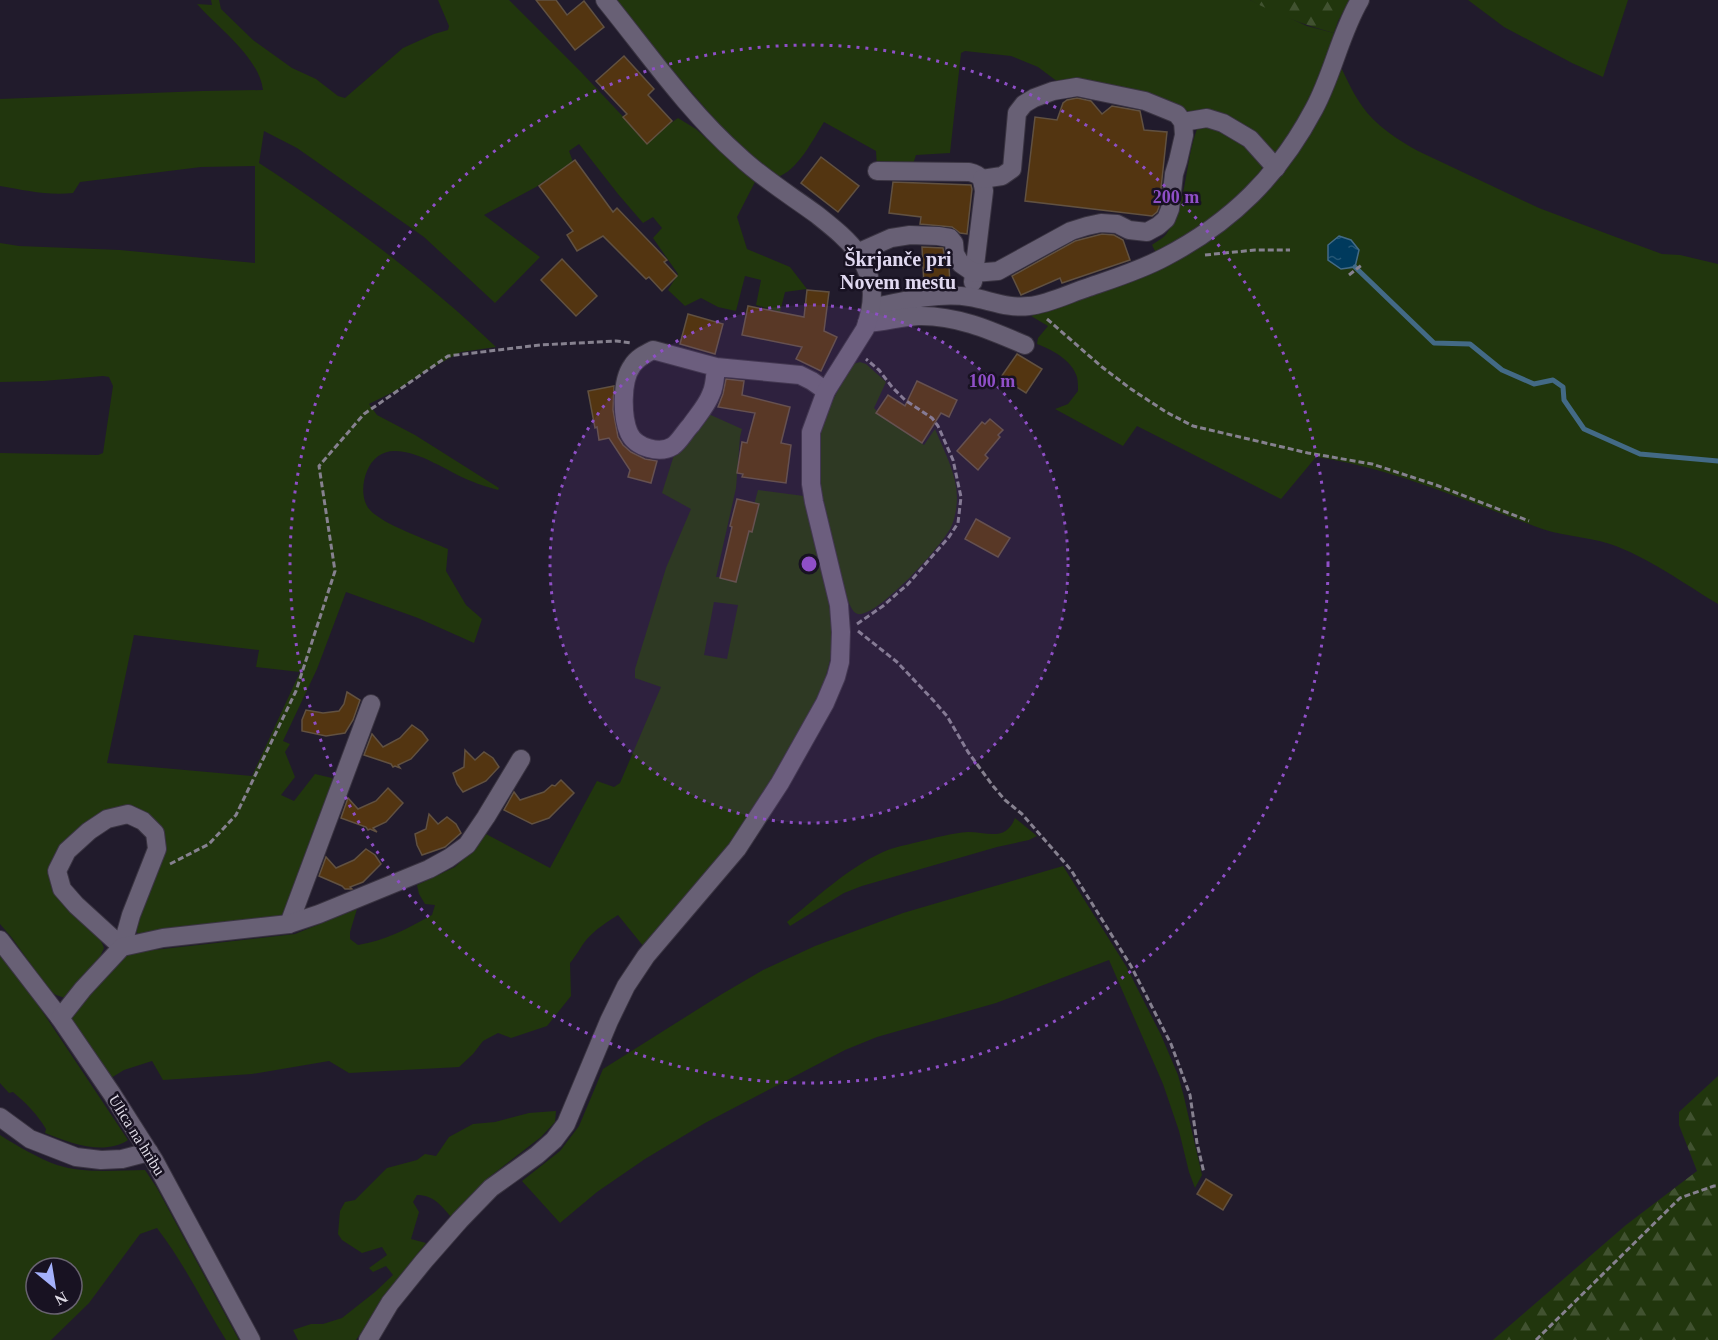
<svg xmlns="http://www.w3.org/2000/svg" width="1718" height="1340" font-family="Georgia,serif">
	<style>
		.grass { fill: #21360d; fill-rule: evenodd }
		.forest { fill: url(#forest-firs) }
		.water { fill: url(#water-ripples); stroke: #436a86; stroke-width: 1.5 }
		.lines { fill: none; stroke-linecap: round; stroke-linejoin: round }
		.stream { stroke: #436a86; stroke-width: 5 }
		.building { fill: #533511; stroke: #615141; stroke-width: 1.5 }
		.minor-casing { stroke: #3a3442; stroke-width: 20 }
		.path { stroke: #86818f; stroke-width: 3; stroke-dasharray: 6 3; stroke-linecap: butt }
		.minor { stroke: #686075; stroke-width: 18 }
		.ring { fill: none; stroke: #8f4fc7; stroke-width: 3; stroke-dasharray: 3 6 }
		.labels { text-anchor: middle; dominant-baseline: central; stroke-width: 5; stroke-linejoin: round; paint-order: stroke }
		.street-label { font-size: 16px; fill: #dfdbe6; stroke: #181222 }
		.quarter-label { font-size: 20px; font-weight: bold; fill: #e1d9f1; stroke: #181222 }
		.centre { fill: #8f4fc7; stroke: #181222; stroke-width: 3 }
		.ring-label { font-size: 18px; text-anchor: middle; font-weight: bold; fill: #8f4fc7; stroke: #181222; stroke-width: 5; stroke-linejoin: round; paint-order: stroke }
	</style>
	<defs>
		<pattern id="forest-firs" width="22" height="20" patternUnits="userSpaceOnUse" patternTransform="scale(1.5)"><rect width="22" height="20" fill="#21360d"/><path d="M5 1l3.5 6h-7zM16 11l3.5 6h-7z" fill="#415230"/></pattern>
		<pattern id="water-ripples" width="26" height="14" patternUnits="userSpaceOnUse" patternTransform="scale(1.5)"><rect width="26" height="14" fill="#003a5d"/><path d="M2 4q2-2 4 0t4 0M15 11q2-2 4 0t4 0" fill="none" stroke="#255674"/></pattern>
	</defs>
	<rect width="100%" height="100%" fill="#211b2c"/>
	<g class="grass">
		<path d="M211 0H219L221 9 253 40 292 68 316 79 338 96 345 98 403 48 434 34 448 30 449 26 438 0H509L581 72 646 141 678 118 696 129 731 161 756 180 737 217 747 249 790 267 807 289 785 292 780 312 756 305 761 280 745 276 736 311 718 307 701 298 685 306 668 290 678 274 653 238 662 228 653 217 643 223 618 194 579 144 569 151 573 162 536 187 484 215 540 257 495 303 424 237 297 148 264 131 259 163C343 218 423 277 496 347L461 352 426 371 397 390 369 404 377 415 415 435 499 488 498 490C489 487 480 485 471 481 448 472 420 451 395 451 381 451 372 459 367 471 362 483 361 500 370 510 382 524 430 541 448 549L446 571 466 605 482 619 474 643 418 618 346 592 317 669 283 741 290 744 285 752 295 777 281 795 294 801 315 774 332 778 334 783 317 827 312 833 308 851 289 898V915L139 935 136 931 135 926 160 827 101 816 53 884C58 895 62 905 71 913 84 925 98 930 104 948L99 959 65 998 56 995 50 991 12 938 0 924V453L98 455 103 453 113 386 109 377 103 376 43 381 0 382V243L19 246 120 250 255 263V166L201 167 80 182 73 193C48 196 24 190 0 186V99L202 91 263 90C259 57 218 28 197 4L212 5ZM134 635 259 650 256 667 300 672 252 776 107 763Z"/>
		<path d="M613 0H1250L1307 26 1334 33 1313 98 1278 156 1181 113 1066 88 1038 67 1011 56 965 51 961 53 950 153 916 155 911 170 877 168 876 151 824 122C814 138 797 172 777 177L728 135Z"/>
		<path d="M1468 0H1628L1603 77 1572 63 1504 27Z"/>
		<path d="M1337 59C1345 75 1352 92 1362 106 1375 125 1398 140 1418 151L1539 208 1613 236 1662 254 1680 255 1718 264V604C1683 583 1648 557 1610 544 1585 536 1558 536 1534 526 1463 500 1392 468 1316 457L1281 499 1137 426 1123 446 1055 409 1068 404 1078 391C1078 387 1078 381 1077 377 1072 360 1051 349 1037 344L1038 338 1048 326 1031 316 1046 310 1238 216Z"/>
		<path d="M1200 122 1230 131 1255 156 1262 167 1260 177 1244 195 1157 255 1152 245C1157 241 1164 238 1167 233 1189 202 1184 156 1200 122Z"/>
		<path d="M860 362 866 364 886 382 874 408 881 415 924 445 935 429C944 451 957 474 957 498 957 506 955 518 952 525 945 543 877 618 858 614 855 613 854 612 852 609 844 595 839 567 835 552 830 531 824 510 820 489 818 474 818 459 819 444 823 414 838 390 853 364Z"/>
		<path d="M704 412 742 429 740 437 736 488 716 577H735L758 490 804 496 832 617 833 640 830 660 824 683 800 731 762 797 732 842 644 947 618 915C607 922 596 929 587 939 581 946 577 955 570 963L571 996 547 1026 511 1038 498 1033 483 1041 473 1054 459 1067 349 1073 329 1061 252 1074 163 1080 152 1061 124 1070 111 1078 71 1019 72 1012 105 979 113 966 125 956 145 951 295 934 357 909 350 932V939L358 945C384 941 409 928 432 915L435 905 425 904 419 894 417 885 455 867 473 850 486 834 550 868 597 781 614 787 620 783 661 687 635 678V669L666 568 691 509 662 493 674 455ZM714 602 738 605 727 659 704 655Z"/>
		<path d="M1015 818 1037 836 1029 840 997 847 862 886 844 893 790 926 787 922C817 897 848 868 883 852 894 847 906 845 918 842 934 838 952 833 968 832 987 832 1006 842 1015 818Z"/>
		<path d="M1063 866 1126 966 1161 1035 1178 1075 1184 1097 1202 1175 1195 1188 1189 1172 1179 1131 1163 1084 1109 960 996 1003 877 1037 845 1050 705 1123 645 1159 597 1192 560 1223 522 1181 560 1151 579 1126 603 1069 722 994 763 970 815 946 903 913Z"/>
		<path d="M0 953 28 990 128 1140C104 1156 70 1143 45 1133L46 1129C37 1114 26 1103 13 1092L9 1093 0 1083Z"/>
		<path d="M556 1111 555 1122 541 1137 488 1178 451 1217C441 1205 433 1195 417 1195L413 1202 419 1212 411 1239 426 1243 400 1276 356 1340H298L293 1330 311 1324H323L342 1318 375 1292 393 1275 386 1266 373 1272 369 1268 387 1255 382 1247 362 1253 342 1240 338 1234 340 1211 345 1202 355 1200 387 1168 417 1160 425 1154 436 1156 449 1137 473 1124 495 1122 529 1113Z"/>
		<path d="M0 1135C17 1146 38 1158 57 1165 85 1174 117 1170 145 1170L157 1188 239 1340H226C203 1303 184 1263 157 1228L140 1234 89 1303 51 1340H0ZM36 1268H72V1304H36Z"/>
	</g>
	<g class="forest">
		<path d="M1250 0H1350L1338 21 1334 33C1305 25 1277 15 1250 0Z"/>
		<path d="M1718 1076V1340H1493L1626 1225 1697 1171 1679 1125V1112Z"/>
	</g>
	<path class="water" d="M1339 236 1351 240 1359 250 1355 267 1341 269 1328 260V245Z"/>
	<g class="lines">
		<path class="stream" d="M1355 267 1434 343 1470 344 1502 370 1534 384 1553 380 1563 387 1564 400 1584 429 1640 454 1718 461"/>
	</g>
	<g class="building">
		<path d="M536 0H556L567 15 584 1 604 27 575 50Z"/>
		<path d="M624 56 654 89 648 95 672 121 647 144 623 117 627 114 596 81Z"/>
		<path d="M1077 98 1091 101 1102 114 1112 106 1140 111 1144 130 1167 132 1159 207 1157 212 1152 216 1025 201 1035 117 1057 120 1063 103 1067 100Z"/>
		<path d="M821 157 859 186 838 212 801 183Z"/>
		<path d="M575 160 613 212 617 208 667 260 664 262 677 276 662 291 649 277 646 279 603 236 577 251 567 235 573 231 539 186Z"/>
		<path d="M893 182 971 185 972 189 967 234 960 233 952 227 920 224 921 217 889 213Z"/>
		<path d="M1102 234 1114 235 1123 240 1130 260 1062 283 1060 278 1021 295 1012 276 1075 241Z"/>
		<path d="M922 247 943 248 945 259 949 266 950 284 924 286Z"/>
		<path d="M562 259 597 296 576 316 541 280Z"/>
		<path d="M807 290 829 292 824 331 837 337 821 371 796 359 802 347 742 335 748 306 804 317Z"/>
		<path d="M688 314 723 324 715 354 680 344Z"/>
		<path d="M1017 354 1042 369 1026 393 1001 377Z"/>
		<path d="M726 379 744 381 742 395 790 407 781 443 791 445 786 483 742 477 743 474 737 473 742 442 747 443 755 413 718 407 723 394Z"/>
		<path d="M917 381 957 400 949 417 941 413 922 443 876 413 888 395 905 406Z"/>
		<path d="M614 386 613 410 618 437 623 445 631 452 645 459 657 461 651 483 628 477 630 470 609 438 599 440 597 427 595 428 588 391Z"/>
		<path d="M990 419 1003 430 998 435 1000 437 985 455 988 458 978 470 957 451 982 422 985 424Z"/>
		<path d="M737 499 759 504 752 532 749 531 736 582 720 578 732 527 730 526Z"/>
		<path d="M976 519 1010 538 998 557 965 539Z"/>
		<path d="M347 692 360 700 353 720 345 733 326 736 302 731V720L306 710 323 713 339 711 344 704Z"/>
		<path d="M412 725 422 732 428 740 411 759 398 765 400 768 395 766 393 767 391 764 364 755 372 734 383 747 400 738Z"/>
		<path d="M465 750 475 760 484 752 493 758 499 767 486 781 463 792 457 784 453 773 464 767Z"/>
		<path d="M561 780 574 793 549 818 532 824 504 810 514 792 520 800 544 792 552 785 555 786Z"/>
		<path d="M388 788 403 803 386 822 373 828 377 832 370 829 368 830 366 827 341 818 348 798 358 809 376 801Z"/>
		<path d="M429 814 438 824 447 817 456 824 461 833 445 847 422 855 417 845 415 834 426 829Z"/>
		<path d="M366 849 375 855 381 864 363 882 350 887 352 889H345L342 886 319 876 326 857 336 868 354 860Z"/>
		<path d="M1206 1179 1232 1195 1223 1210 1197 1194Z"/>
	</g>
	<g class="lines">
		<defs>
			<g id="minor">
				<path d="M1183 122 1207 118 1223 123 1250 139 1276 168"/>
				<path d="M877 171 969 172C982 175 982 179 984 191L973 282"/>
				<path d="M857 253 891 238 910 235 938 236 950 238 954 243 955 254 961 264 974 273 998 271 1071 231 1087 226 1101 223 1117 224 1129 230 1147 232 1158 226 1166 219 1170 209 1174 174 1178 161 1184 135 1183 122 1177 114 1145 101 1077 87 1053 91 1034 98 1024 104 1017 113 1012 169 1002 176 982 179"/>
				<path d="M871 308C903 301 938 292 970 297 989 300 1009 309 1029 306 1049 304 1070 293 1089 287 1115 278 1141 270 1165 257 1232 222 1279 175 1314 109 1333 74 1340 34 1360 0"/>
				<path d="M867 323C884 322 901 317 918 316 956 315 990 330 1025 345"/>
				<path d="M716 367C715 376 715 386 711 394 707 405 698 415 691 425 685 431 680 441 673 446 660 454 636 448 629 433 622 417 621 381 632 366 637 358 645 354 653 350L716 367 800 375 812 381 826 391"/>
				<path d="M128 814 143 821 155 833 157 849 131 915 122 947 76 905 62 889 57 871 67 851 89 831 107 819Z"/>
				<path d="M289 924 371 704"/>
				<path d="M0 940 60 1018"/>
				<path d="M0 1117 30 1139 76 1157 101 1160 122 1159 149 1152"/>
				<path d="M251 1340 154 1160 112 1094 60 1018 83 989 122 947 163 938 289 924 319 914 429 869 449 858 467 845 486 817 521 759"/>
				<path d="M368 1340 390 1303 424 1261 460 1220 491 1188 537 1155 554 1140 566 1124 609 1021 626 986 646 956 737 849 780 783 825 703 836 677 840 662 841 632 839 605 814 502 811 484V432L826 391 865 329C875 301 875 281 859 255 848 239 831 226 816 214 790 195 762 178 739 156 688 111 648 53 605 0"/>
			</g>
		</defs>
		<use href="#minor" class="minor-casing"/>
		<g class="path">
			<path d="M1205 255 1255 250H1290"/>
			<path d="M1349 275 1363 264"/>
			<path d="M1047 319 1102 367 1131 389 1166 412 1193 426 1308 453 1372 464 1436 485 1529 521"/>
			<path d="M857 624 883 606 908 584 949 537 958 523 961 497 953 460 938 426 932 418 905 400 892 387 879 370 866 359"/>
			<path d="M858 631 897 662 933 700 947 716 968 752 993 786 1005 800 1022 814 1071 870 1131 966 1171 1044 1190 1095 1197 1143 1204 1173"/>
			<path d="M170 864 209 844 236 815 296 691 335 571 319 466 364 414 448 356 540 345 616 341 632 343"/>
			<path d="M1536 1340 1680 1198 1714 1186H1718"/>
		</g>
		<use href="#minor" class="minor"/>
	</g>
	<circle cx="809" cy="564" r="259" fill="#8f4fc7" fill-opacity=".12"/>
	<g class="ring">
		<circle cx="809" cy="564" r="259"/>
		<circle cx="809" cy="564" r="519"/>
	</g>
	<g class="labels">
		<g class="street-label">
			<text transform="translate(137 1135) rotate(58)">Ulica na hribu</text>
		</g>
		<g class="quarter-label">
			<text x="898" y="259">Škrjanče pri<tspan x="898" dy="23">Novem mestu</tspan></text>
		</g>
	</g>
	<circle cx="809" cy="564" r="9" class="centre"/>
	<g class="ring-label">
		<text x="1176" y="203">200 m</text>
		<text x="992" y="387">100 m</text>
	</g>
	<g transform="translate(54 1286) rotate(150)"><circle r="28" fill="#181222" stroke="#686270" stroke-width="1.5"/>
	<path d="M0-4.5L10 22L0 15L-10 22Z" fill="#a4b1fc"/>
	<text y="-9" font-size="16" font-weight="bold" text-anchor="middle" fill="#dfdbe6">N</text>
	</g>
</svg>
